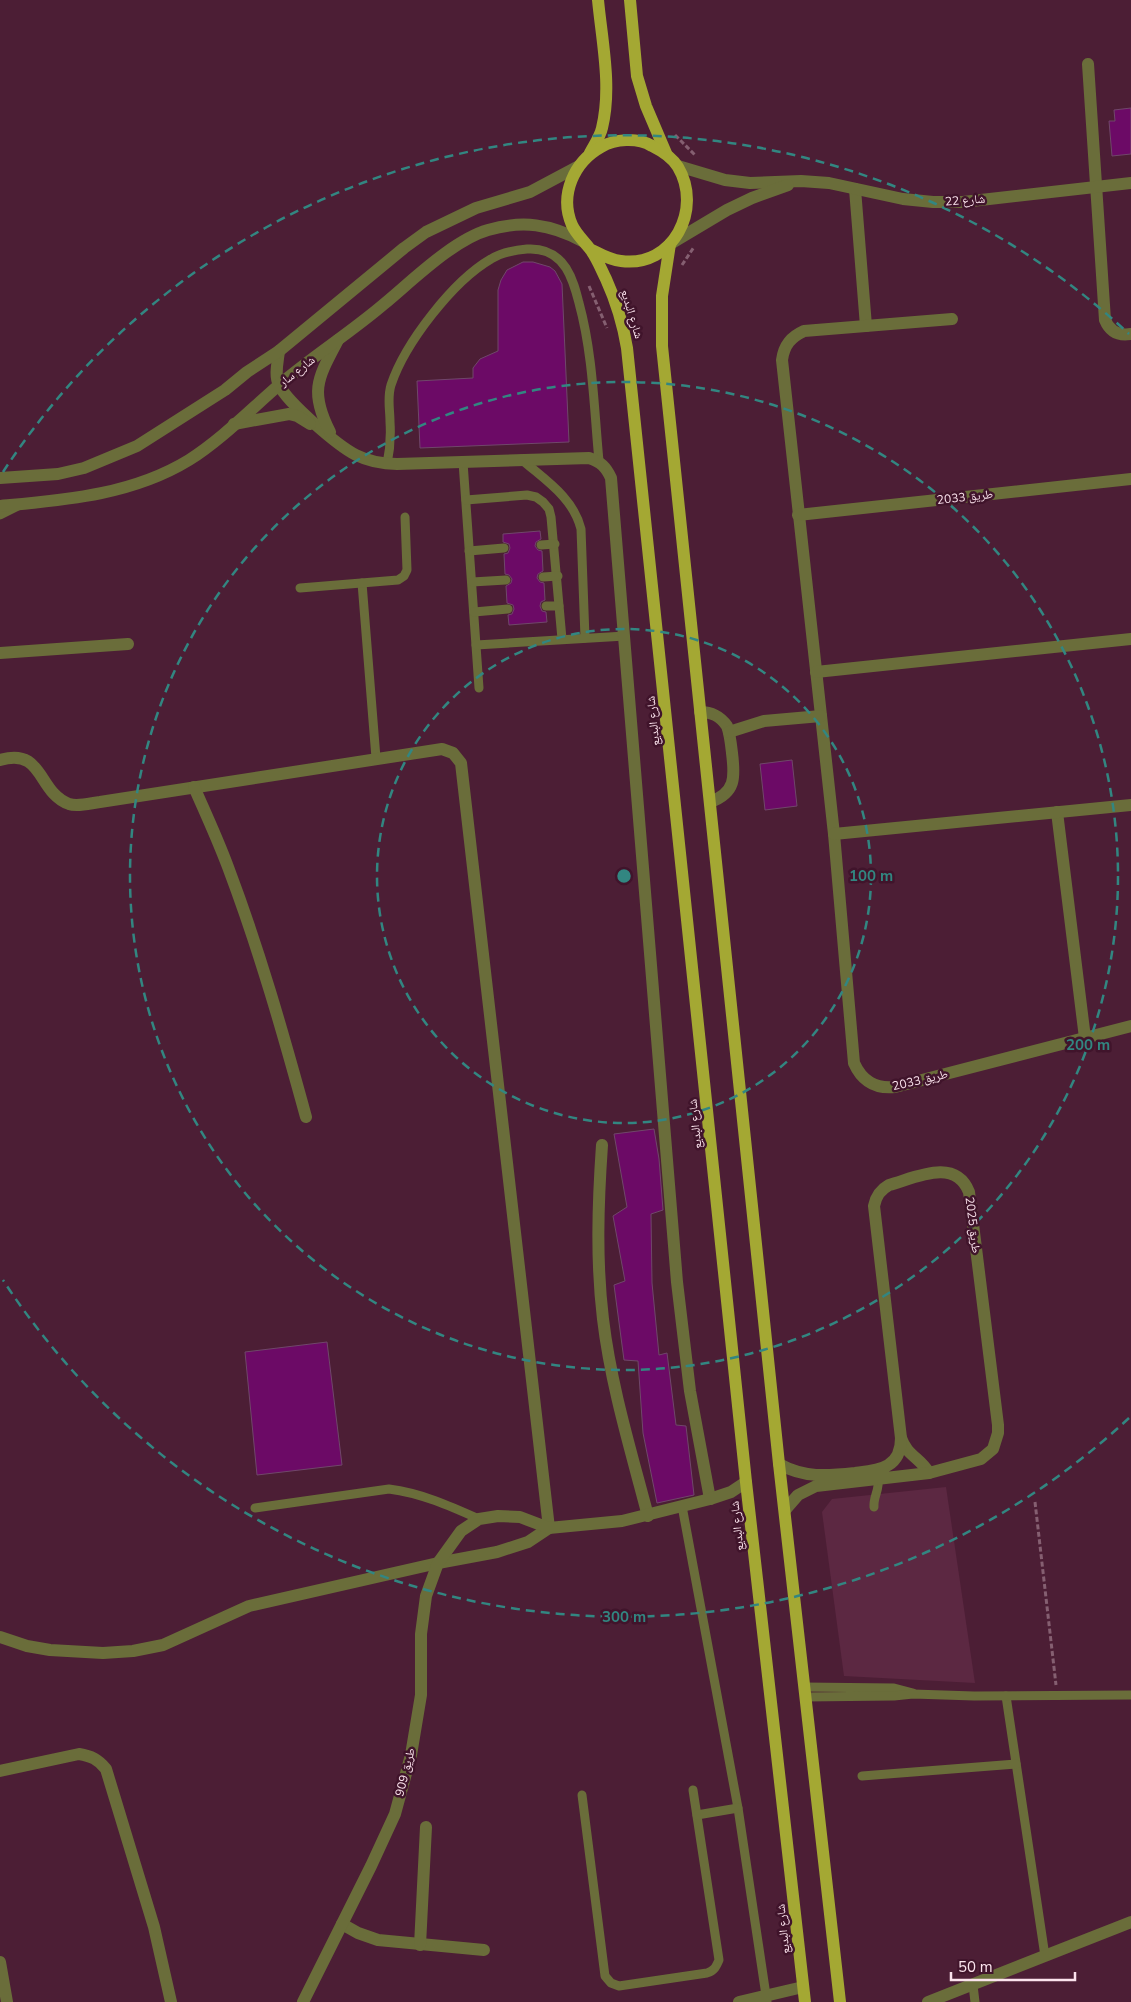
<svg xmlns="http://www.w3.org/2000/svg" width="1131" height="2002" font-family="'Nunito Sans','Noto Naskh Arabic',sans-serif">
	<style>
		.built { fill: #5c2842 }
		.building { fill: #6c0a66; stroke: #70476a }
		.lines { fill: none; stroke-linecap: round; stroke-linejoin: round }
		.path { stroke: #855f71; stroke-width: 3; stroke-dasharray: 5 2.5; stroke-linecap: butt }
		.service { stroke: #6a6d3a; stroke-width: 9 }
		.minor { stroke: #6a6d3a; stroke-width: 12 }
		.tertiary { stroke: #6a6d3a; stroke-width: 12 }
		.primary { stroke: #a4a833; stroke-width: 12 }
		.ring { fill: none; stroke: #328681; stroke-width: 2.5; stroke-dasharray: 9 6 }
		.labels { text-anchor: middle; dominant-baseline: central; stroke-width: 5; stroke-linejoin: round; paint-order: stroke }
		.street-label { font-size: 12px; fill: #fbe3ed; stroke: #40142b }
		.centre { fill: #328681; stroke: #40142b; stroke-width: 2.5 }
		.ring-label { font-size: 15px; text-anchor: middle; font-weight: bold; fill: #328681; stroke: #40142b; stroke-width: 5; stroke-linejoin: round; paint-order: stroke }
	</style>
	<rect width="100%" height="100%" fill="#4c1e35"/>
	<path class="built" d="M946 1487 975 1683 844 1676 822 1512 832 1499Z"/>
	<g class="building">
		<path d="M1131 108V154L1112 156 1109 121H1115L1114 110Z"/>
		<path d="M523 262H533L550 267 555 271 562 284 569 442 420 448 417 381 473 378V368L480 359 498 351V290L501 280 507 270Z"/>
		<path d="M540 531 541 539 536 542 535 546 538 550 542 551 543 571 538 574 537 578 540 582 544 583 545 600 541 602 540 606 542 611 546 612 547 622 509 625 508 615 512 614 514 609 513 605 507 603 506 586 511 583 512 579 509 575 505 574 504 554 508 553 510 548 509 544 503 542V534Z"/>
		<path d="M792 760 797 806 765 810 760 764Z"/>
		<path d="M654 1129 659 1159 663 1210 651 1214 652 1283 659 1355 667 1353 676 1425 686 1426 694 1495 657 1503 643 1433 638 1361 624 1360 614 1285 625 1281 613 1216 627 1207 614 1134Z"/>
		<path d="M327 1342 342 1465 257 1475 245 1352Z"/>
	</g>
	<g class="lines">
		<g class="path">
			<path d="M675 135 695 155"/>
			<path d="M682 265 694 247"/>
			<path d="M589 286 607 328"/>
			<path d="M1035 1502 1056 1685"/>
		</g>
		<g class="service">
			<path d="M521 459C545 480 573 497 581 529L585 638"/>
			<path d="M463 462 479 688"/>
			<path d="M387 464C390 450 391 437 390 422 390 409 387 398 391 385 405 343 453 281 491 259 502 252 515 250 527 249 543 248 557 254 566 268 573 279 576 291 579 303 593 354 594 409 599 461"/>
			<path d="M466 500 527 495 536 497 543 502 549 509 551 517 562 639"/>
			<path d="M0 515 18 506"/>
			<path d="M541 545 555 544"/>
			<path d="M469 551 504 548"/>
			<path d="M543 577 558 576"/>
			<path d="M472 582 506 580"/>
			<path d="M362 583 376 758"/>
			<path d="M300 588 398 580 404 576 407 570 405 517"/>
			<path d="M546 606H559"/>
			<path d="M474 612 508 609"/>
			<path d="M476 645 625 636"/>
			<path d="M682 1506 738 1808 767 2002"/>
			<path d="M874 1507C873 1497 880 1489 878 1479"/>
			<path d="M255 1508 389 1489C421 1493 450 1506 479 1519"/>
			<path d="M804 1687 894 1688 913 1693"/>
			<path d="M1006 1696 1045 1956"/>
			<path d="M805 1697 894 1696 913 1694 974 1696 1131 1695"/>
			<path d="M862 1776 1016 1764"/>
			<path d="M582 1795 605 1976 611 1983 619 1986 707 1973C714 1971 716 1967 719 1960L693 1790"/>
			<path d="M697 1815 738 1808"/>
			<path d="M973 1985 975 2002"/>
		</g>
		<g class="minor">
			<path d="M1088 64 1105 320C1110 332 1119 336 1131 334"/>
			<path d="M855 189 866 326"/>
			<path d="M952 319 804 331C791 337 784 345 782 360L834 834 854 1063C862 1081 875 1089 895 1087L1131 1026"/>
			<path d="M279 351C278 361 274 376 279 385 288 403 338 446 356 455 370 462 383 464 397 464L589 458C601 462 606 467 611 478L677 1282 690 1391 710 1499"/>
			<path d="M234 424 289 414 297 416 310 424"/>
			<path d="M330 432C309 391 318 378 338 340"/>
			<path d="M798 515 1131 479"/>
			<path d="M0 653 128 644"/>
			<path d="M816 672 1131 639"/>
			<path d="M700 712C712 712 720 716 727 726 730 734 731 744 732 753 735 777 736 793 710 802"/>
			<path d="M729 732 764 721 821 716"/>
			<path d="M0 760C44 747 37 792 69 804 78 807 91 803 100 802L442 749 453 753 461 763 549 1528 528 1542 497 1552 438 1563 249 1606 163 1645 133 1651 103 1653 50 1650 27 1646 0 1637"/>
			<path d="M194 787C206 814 218 840 228 867 259 949 283 1033 306 1117"/>
			<path d="M1057 812 1085 1038"/>
			<path d="M834 834 1131 805"/>
			<path d="M602 1145C598 1203 596 1261 603 1319 611 1386 631 1451 648 1516"/>
			<path d="M901 1438C907 1456 921 1458 929 1473"/>
			<path d="M779 1464C804 1478 827 1476 855 1473 878 1470 901 1469 901 1438L874 1206C876 1196 880 1190 889 1185 915 1178 955 1157 969 1192L998 1425V1433L993 1449 981 1459 929 1473 816 1486 798 1495 785 1510"/>
			<path d="M0 1771 79 1754C91 1756 98 1759 106 1769L154 1927 171 2002"/>
			<path d="M342 1924 358 1933 378 1940 484 1950"/>
			<path d="M420 1945 426 1827"/>
			<path d="M0 1962 7 2002"/>
			<path d="M303 2002 371 1866 395 1814 411 1755 421 1695V1634L426 1596 438 1563 461 1531 479 1519 498 1516 520 1517 549 1528 622 1521 710 1499 731 1492 746 1482"/>
			<path d="M739 2002 803 1987"/>
		</g>
		<g class="tertiary">
			<path d="M678 166 725 180 750 183 801 181 829 183 903 199 933 202H963L1131 183"/>
			<path d="M670 244 727 210 752 198 788 185"/>
			<path d="M0 478 58 474 84 468 137 446 225 390 247 372 279 351 404 248 426 232 476 208 530 192 577 167"/>
			<path d="M0 506C65 500 132 495 189 460 222 439 250 410 279 385 313 356 350 333 384 304 412 281 453 240 488 230 523 220 550 224 582 241"/>
			<path d="M928 2002 1131 1922"/>
		</g>
		<g class="primary">
			<path d="M630 0 637 76 646 106 666 153"/>
			<path d="M590 153C594 145 600 137 602 128 612 87 602 42 598 0"/>
			<path d="M670 244 662 296V346L779 1464 840 2002"/>
			<path d="M590 249C600 254 610 260 621 261 673 268 703 209 678 167 672 157 662 151 652 146 637 137 615 139 601 147 574 162 559 195 572 225 576 234 584 241 590 249 597 258 601 269 606 279 616 301 623 324 627 348L746 1482 805 2002"/>
		</g>
	</g>
	<g class="ring">
		<circle cx="624" cy="876" r="247"/>
		<circle cx="624" cy="876" r="494"/>
		<path d="M1129 1418A741 741 0 0 1 3 1280M3 472A741 741 0 0 1 1129 334"/>
	</g>
	<g class="labels">
		<g class="street-label">
			<text transform="translate(965 200) rotate(-4)">شارع 22</text>
			<text transform="translate(632 314) rotate(73)">شارع البديع</text>
			<text transform="translate(297 371) rotate(-38)">شارع سار</text>
			<text transform="translate(965 497) rotate(-6)">طريق 2033</text>
			<text transform="translate(653 721) rotate(-96)">شارع البديع</text>
			<text transform="translate(920 1080) rotate(-13)">طريق 2033</text>
			<text transform="translate(695 1124) rotate(-96)">شارع البديع</text>
			<text transform="translate(973 1225) rotate(83)">طريق 2025</text>
			<text transform="translate(737 1526) rotate(-96)">شارع البديع</text>
			<text transform="translate(405 1772) rotate(-76)">طريق 909</text>
			<text transform="translate(783 1929) rotate(-96)">شارع البديع</text>
		</g>
	</g>
	<circle cx="624" cy="876" r="8" class="centre"/>
	<g class="ring-label">
		<text x="871" y="881">100 m</text>
		<text x="1088" y="1050">200 m</text>
		<text x="624" y="1622">300 m</text>
	</g>
	<path d="M951 1972v8h124v-8" fill="none" stroke="#fbe3ed" stroke-width="2.5"/>
	<text x="958" y="1972" font-size="15" fill="#fbe3ed" stroke="#40142b" stroke-width="4" paint-order="stroke">50 m</text>
</svg>
